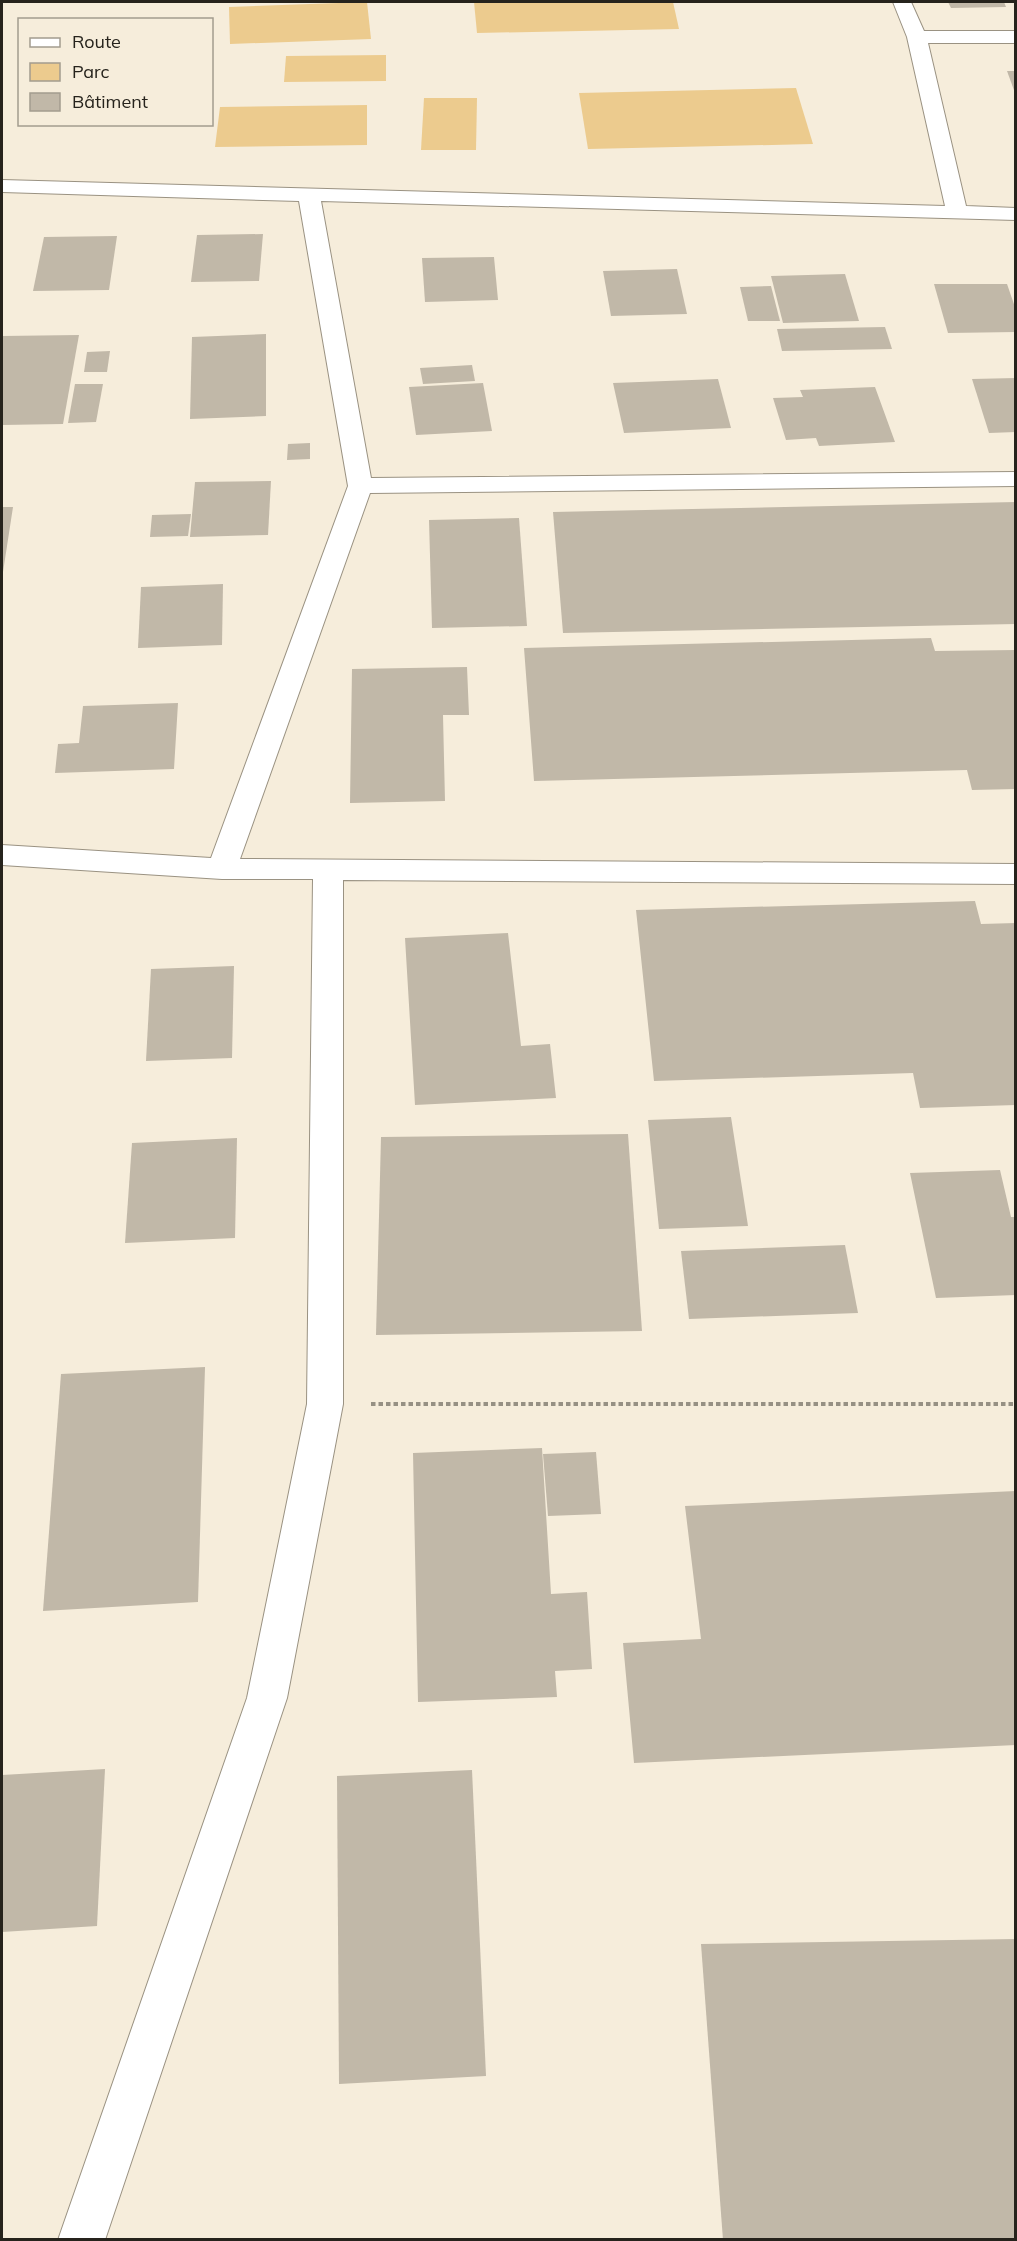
<svg xmlns="http://www.w3.org/2000/svg" width="1017" height="2241" font-family="Mulish,sans-serif">
	<style>
		.green { fill: #eccb8e }
		.building { fill: #c1b8a8 }
		.lines { fill: none; stroke-linecap: round; stroke-linejoin: round }
		.street-casing { stroke: #9a9282; stroke-width: 2 }
		.path { stroke: #969083; stroke-width: 4; stroke-dasharray: 4.5 3; stroke-linecap: butt }
		.street { fill: #fff; fill-rule: evenodd }
	</style>
	<rect width="100%" height="100%" fill="#f6eddb"/>
	<g class="green">
		<path d="M367 2 371 39 230 44 229 7Z"/>
		<path d="M474 2H673L679 29 477 33Z"/>
		<path d="M386 55V81L284 82 286 56Z"/>
		<path d="M796 88 813 144 588 149 579 93Z"/>
		<path d="M424 98H477L476 150H421Z"/>
		<path d="M367 105V145L215 147 220 107Z"/>
	</g>
	<g class="building">
		<path d="M948 2H1004L1006 7 951 8Z"/>
		<path d="M1007 71H1016V93H1015Z"/>
		<path d="M263 234 259 281 191 282 197 235Z"/>
		<path d="M117 236 109 290 33 291 44 237Z"/>
		<path d="M494 257 498 300 425 302 422 258Z"/>
		<path d="M677 269 687 314 611 316 603 271Z"/>
		<path d="M845 274 859 321 783 323 771 276Z"/>
		<path d="M934 284H1007L1016 310V332L948 333Z"/>
		<path d="M771 286 780 321H748L740 287Z"/>
		<path d="M885 327 892 349 782 351 777 329Z"/>
		<path d="M266 334V416L190 419 192 337Z"/>
		<path d="M79 335 63 424 2 425V336Z"/>
		<path d="M110 351 107 372H84L87 352Z"/>
		<path d="M472 365 475 381 423 384 420 368Z"/>
		<path d="M1016 378V432L989 433 972 379Z"/>
		<path d="M718 379 731 428 624 433 613 383Z"/>
		<path d="M483 383 492 431 416 435 409 387Z"/>
		<path d="M75 384H103L96 422 68 423Z"/>
		<path d="M875 387 895 442 819 446 816 438 786 440 773 398 803 397 800 390Z"/>
		<path d="M310 443V459L287 460 288 444Z"/>
		<path d="M271 481 268 535 190 537 195 482Z"/>
		<path d="M1016 502V624L563 633 553 512Z"/>
		<path d="M2 507H13L3 572 2 571Z"/>
		<path d="M191 514 188 536 150 537 152 515Z"/>
		<path d="M519 518 527 626 432 628 429 520Z"/>
		<path d="M223 584 222 645 138 648 141 587Z"/>
		<path d="M931 638 935 651 1016 650V789L972 790 967 770 534 781 524 648Z"/>
		<path d="M467 667 469 715H443L445 801 350 803 352 669Z"/>
		<path d="M178 703 174 769 55 773 58 744 79 743 83 706Z"/>
		<path d="M975 901 981 924 1016 923V1105L920 1108 913 1073 654 1081 636 910Z"/>
		<path d="M508 933 521 1046 550 1044 556 1098 415 1105 405 938Z"/>
		<path d="M234 966 232 1058 146 1061 151 969Z"/>
		<path d="M731 1117 748 1226 659 1229 648 1120Z"/>
		<path d="M628 1134 642 1331 376 1335 381 1137Z"/>
		<path d="M237 1138 235 1238 125 1243 132 1143Z"/>
		<path d="M1000 1170 1011 1217H1016V1295L936 1298 910 1173Z"/>
		<path d="M845 1245 858 1313 689 1319 681 1251Z"/>
		<path d="M205 1367 198 1602 43 1611 61 1374Z"/>
		<path d="M542 1448 551 1594 587 1592 592 1669 555 1671 557 1697 418 1702 413 1453Z"/>
		<path d="M596 1452 601 1514 548 1516 543 1454Z"/>
		<path d="M1016 1491V1745L634 1763 623 1643 701 1639 685 1506Z"/>
		<path d="M105 1769 97 1926 2 1932V1775Z"/>
		<path d="M472 1770 486 2076 339 2084 337 1776Z"/>
		<path d="M1016 1939V2240H723L701 1944Z"/>
	</g>
	<g class="lines">
		<defs>
			<path id="street" d="M893 2H911L924 31H1016V43H928L966 206 1016 208V220L321 201 371 478 1016 472V486L370 493 240 859 1016 864V884L343 880V1404L287 1698 105 2240H58L247 1698 307 1404 313 879H222L2 865V845L211 858 348 486 299 201 2 192V180L945 206 907 37Z"/>
		</defs>
		<use href="#street" class="street-casing"/>
		<path class="path" d="M371 1404H1016"/>
		<use href="#street" class="street"/>
	</g>
	<rect width="1017" height="2241" fill="none" stroke="#26231c" stroke-width="6"/>
	<rect x="18" y="18" width="195" height="108" fill="#f6eddb" stroke="#a39c8f" stroke-width="1.5"/>
	<rect x="30" y="38" width="30" height="9" fill="#ffffff" stroke="#a39c8f" stroke-width="1.5"/>
	<text x="72" y="48" font-size="18" fill="#26231c">Route</text>
	<rect x="30" y="63" width="30" height="18" fill="#eccb8e" stroke="#a39c8f" stroke-width="1.5"/>
	<text x="72" y="78" font-size="18" fill="#26231c">Parc</text>
	<rect x="30" y="93" width="30" height="18" fill="#c1b8a8" stroke="#a39c8f" stroke-width="1.5"/>
	<text x="72" y="108" font-size="18" fill="#26231c">Bâtiment</text>
</svg>
